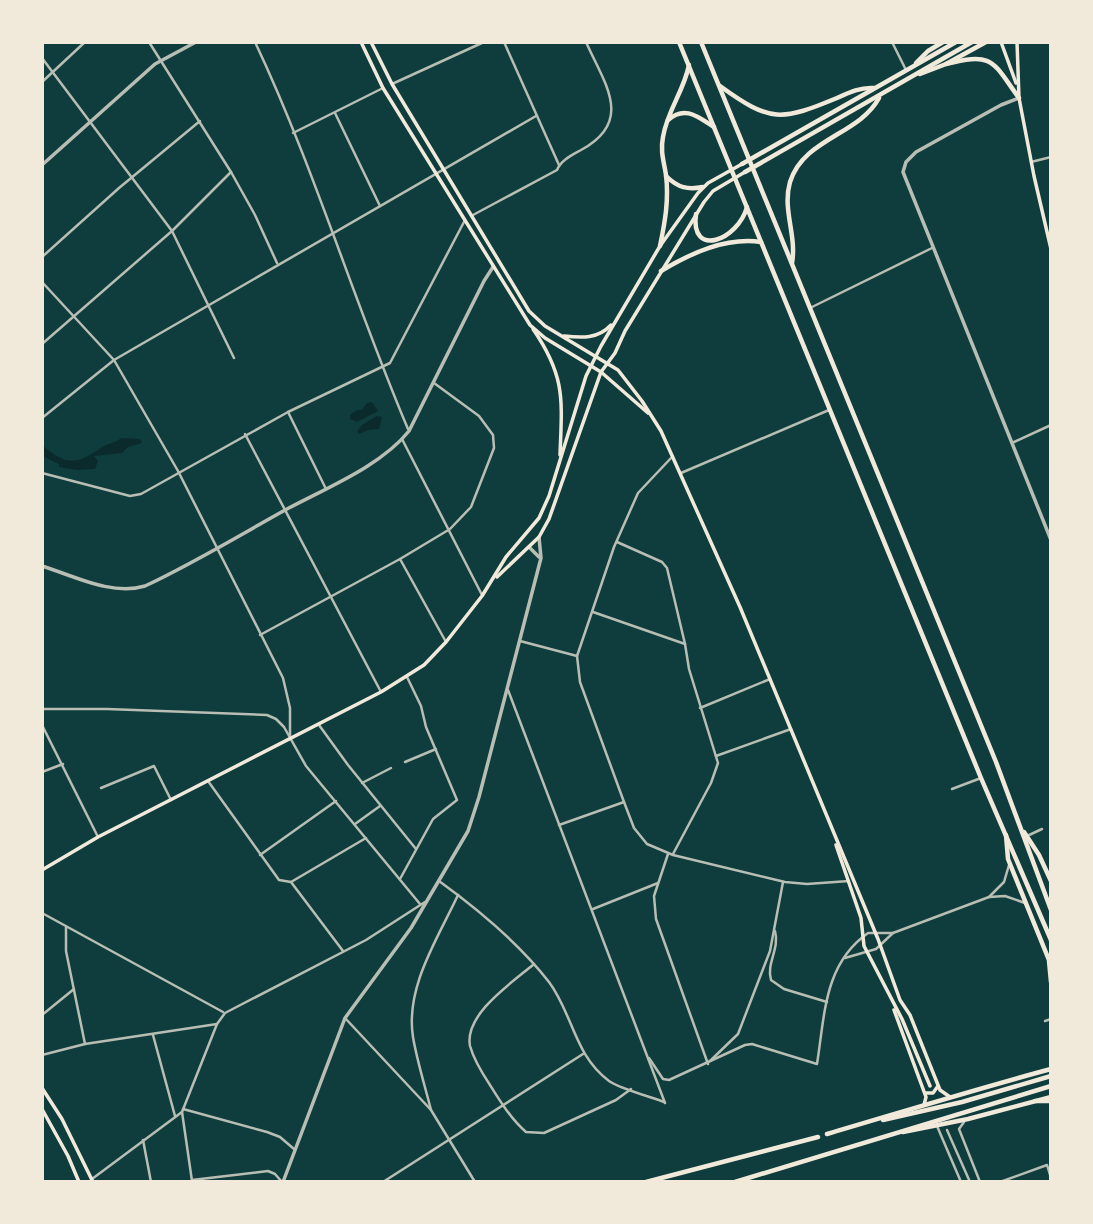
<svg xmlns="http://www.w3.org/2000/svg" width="1093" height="1224" font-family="'Space Grotesk',sans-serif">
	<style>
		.water { fill: #0a2a2b }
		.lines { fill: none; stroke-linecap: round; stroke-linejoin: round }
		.minor { stroke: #b8beb3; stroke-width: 2.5 }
		.tertiary { stroke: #b8beb3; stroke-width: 3.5 }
		.secondary { stroke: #f1e9da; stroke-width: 3.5 }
		.primary { stroke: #f1e9da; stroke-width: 4.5 }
		.trunk { stroke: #f1e9da; stroke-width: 4.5 }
	</style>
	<rect width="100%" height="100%" fill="#0f3d3e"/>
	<g class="water">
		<path d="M372 402 378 411 357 422 350 419V415L357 410H362L367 403Z"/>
		<path d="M377 416 382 417 379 429 368 430 359 434 357 431 362 425Z"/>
		<path d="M121 438 140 439 142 443 128 447 122 453 94 456 98 461 95 469 77 470 59 467V464L42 456V445C67 466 75 465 101 448 108 443 116 443 121 438Z"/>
	</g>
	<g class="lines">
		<g class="minor">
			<path d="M149 42 231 172 255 215 277 263"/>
			<path d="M255 42C314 167 354 302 408 429"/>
			<path d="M504 42 559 165"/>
			<path d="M892 42 906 70"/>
			<path d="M42 58 172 231 234 358"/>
			<path d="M42 82 85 42"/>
			<path d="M392 84 484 42"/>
			<path d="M335 113 380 206"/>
			<path d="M293 133 383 88"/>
			<path d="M1031 162 1051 157"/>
			<path d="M473 215 557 170C561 160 572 155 581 150 635 121 604 83 586 42"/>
			<path d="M42 257 119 188 200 121"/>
			<path d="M42 282 114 360 178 471 283 678 290 708V739"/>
			<path d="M810 308 932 248"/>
			<path d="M42 344 172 231 231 172"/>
			<path d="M288 412 326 489"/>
			<path d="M42 418 114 360 536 116"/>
			<path d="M245 434 381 692"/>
			<path d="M402 439 482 595"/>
			<path d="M1012 443 1051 425"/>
			<path d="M42 473 130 496 141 494 288 412 390 363 465 220"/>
			<path d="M681 473 829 410"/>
			<path d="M617 542 662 562 667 568 685 644 689 669 718 763 711 783 673 854"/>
			<path d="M400 559 446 642"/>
			<path d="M593 612 685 644"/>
			<path d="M260 635 400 559 450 529 471 507 494 448 493 435 479 416 434 383"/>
			<path d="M520 641 577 656 580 682 624 802 634 828 647 844 673 855 785 882 807 884 849 881"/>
			<path d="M577 656 614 547 638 493 672 457"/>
			<path d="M508 690 665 1103"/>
			<path d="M700 708 770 679"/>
			<path d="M42 709H107L267 715 276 719 284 727 306 766 420 904"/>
			<path d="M42 725 98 837"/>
			<path d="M319 725 348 765 416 849"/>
			<path d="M716 756 791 729"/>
			<path d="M405 762 436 749"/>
			<path d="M42 772 63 764"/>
			<path d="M208 781 279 880 291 882 343 951"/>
			<path d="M362 783 391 768"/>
			<path d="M101 788 154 766 171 800"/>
			<path d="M952 789 981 778"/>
			<path d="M355 824 380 806"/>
			<path d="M559 825 624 802"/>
			<path d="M1027 836 1042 829"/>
			<path d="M668 854 654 896 656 919 708 1064"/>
			<path d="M260 855 336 801"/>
			<path d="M400 879 433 819 457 800 426 727 421 706 407 677"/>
			<path d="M439 881C479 910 518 942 549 982 573 1014 574 1055 609 1081 618 1088 651 1097 664 1102"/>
			<path d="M291 882 366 838"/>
			<path d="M989 897 1004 882 1009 865"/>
			<path d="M593 909 658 883"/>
			<path d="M42 913 223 1012"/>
			<path d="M66 927V951L85 1044"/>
			<path d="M775 931C780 949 766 963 771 980L784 989 827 1002"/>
			<path d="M845 958 876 949 893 933 989 897 1005 896 1025 903"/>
			<path d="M534 964C513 982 464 1014 470 1046 474 1060 482 1073 490 1085 500 1101 511 1119 526 1132L544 1133 616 1100 631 1089"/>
			<path d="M42 1015 74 989"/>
			<path d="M345 1018 431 1110 475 1182"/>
			<path d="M1045 1021 1051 1019"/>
			<path d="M153 1035 175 1116"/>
			<path d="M42 1055 85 1044 217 1024"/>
			<path d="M649 1058 663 1079 669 1080 745 1045 752 1044 817 1064C825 1014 824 964 868 933H893"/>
			<path d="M710 1061 738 1034 770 951 783 882"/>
			<path d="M183 1109 267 1132 280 1137 294 1149"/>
			<path d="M431 1110C425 1086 417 1061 413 1037 405 987 438 938 458 895"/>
			<path d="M182 1112 192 1181"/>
			<path d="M964 1122 959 1129 980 1182"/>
			<path d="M937 1126 961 1182"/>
			<path d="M947 1130 970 1182"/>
			<path d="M143 1140 151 1182"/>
			<path d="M92 1179 182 1112 217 1024 225 1013 366 940 425 902"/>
			<path d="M192 1180 268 1171 275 1174 282 1182"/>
			<path d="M383 1182 583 1054"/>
			<path d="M1000 1182 1047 1165 1051 1178"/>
		</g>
		<g class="tertiary">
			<path d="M1019 98 1001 105 916 152 906 162 903 172 1051 540"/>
			<path d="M42 165 155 64 196 42"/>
			<path d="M529 547 539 557"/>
			<path d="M42 566C74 576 112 596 145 586 194 563 240 535 287 509 326 488 381 466 409 431L484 281 493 267"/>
			<path d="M283 1182 345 1018 411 928 468 831 479 797 541 558 539 537"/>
		</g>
		<g class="secondary">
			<path d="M361 42 383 88 530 325 545 338 601 372 648 413"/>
			<path d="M371 42 392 84 529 311 545 326 618 370 642 401 661 431 740 607 878 939 900 1000 910 1015 940 1090 950 1097"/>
			<path d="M1001 42 1016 83"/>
			<path d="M1017 42 1019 98 1034 176 1051 249"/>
			<path d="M533 329C566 377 562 400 560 455"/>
			<path d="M564 336C582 338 598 339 611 325"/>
			<path d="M497 577 539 537 549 519 601 372 615 353 625 331 704 202 713 191 745 172"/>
			<path d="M836 845 861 918 864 946 902 1019 930 1086"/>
			<path d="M42 870 98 837 381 692 424 665 446 642 482 596 506 557 539 518 549 496 586 376 601 346 660 246 698 193 708 183 742 164"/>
			<path d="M894 1010 926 1097 924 1105"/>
			<path d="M42 1088 62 1119 93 1182"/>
			<path d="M926 1093H933L938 1086"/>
			<path d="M42 1109 68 1156 79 1182"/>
		</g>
		<g class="primary">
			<path d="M916 63 928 51 943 42"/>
			<path d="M946 64C994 52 992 61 1019 98"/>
			<path d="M920 74 946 64 986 42"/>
			<path d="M742 164 956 42"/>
			<path d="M745 172 972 42"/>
			<path d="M792 263C797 235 782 210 790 182 804 138 859 135 879 98"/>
			<path d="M883 1120 962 1102 1051 1076"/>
			<path d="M903 1132 968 1119 1051 1097"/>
			<path d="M827 1134C902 1112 976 1089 1051 1069"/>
			<path d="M646 1182 818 1137"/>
			<path d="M735 1182 1051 1086"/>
		</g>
		<g class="trunk">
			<path d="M679 42 981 778 1051 940"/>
			<path d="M701 42 996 762 1051 910"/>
			<path d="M720 86C771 123 781 121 837 98 850 92 861 87 874 88"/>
			<path d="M668 120C685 105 698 117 714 127"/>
			<path d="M666 176C678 188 688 190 703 187"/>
			<path d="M696 214C690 259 738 240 747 207"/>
			<path d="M660 246C665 222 669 200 666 175 664 162 660 151 663 137 667 111 684 91 689 65"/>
			<path d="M661 271C691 253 726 237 761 242"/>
			<path d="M1024 832 1039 855 1051 881"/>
			<path d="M1006 835 1008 859 1051 965"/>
			<path d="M1049 961 1051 982"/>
			<path d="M1035 1101H1051"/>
		</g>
	</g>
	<rect width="1093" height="1224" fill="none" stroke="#f1e9da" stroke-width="88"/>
</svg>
